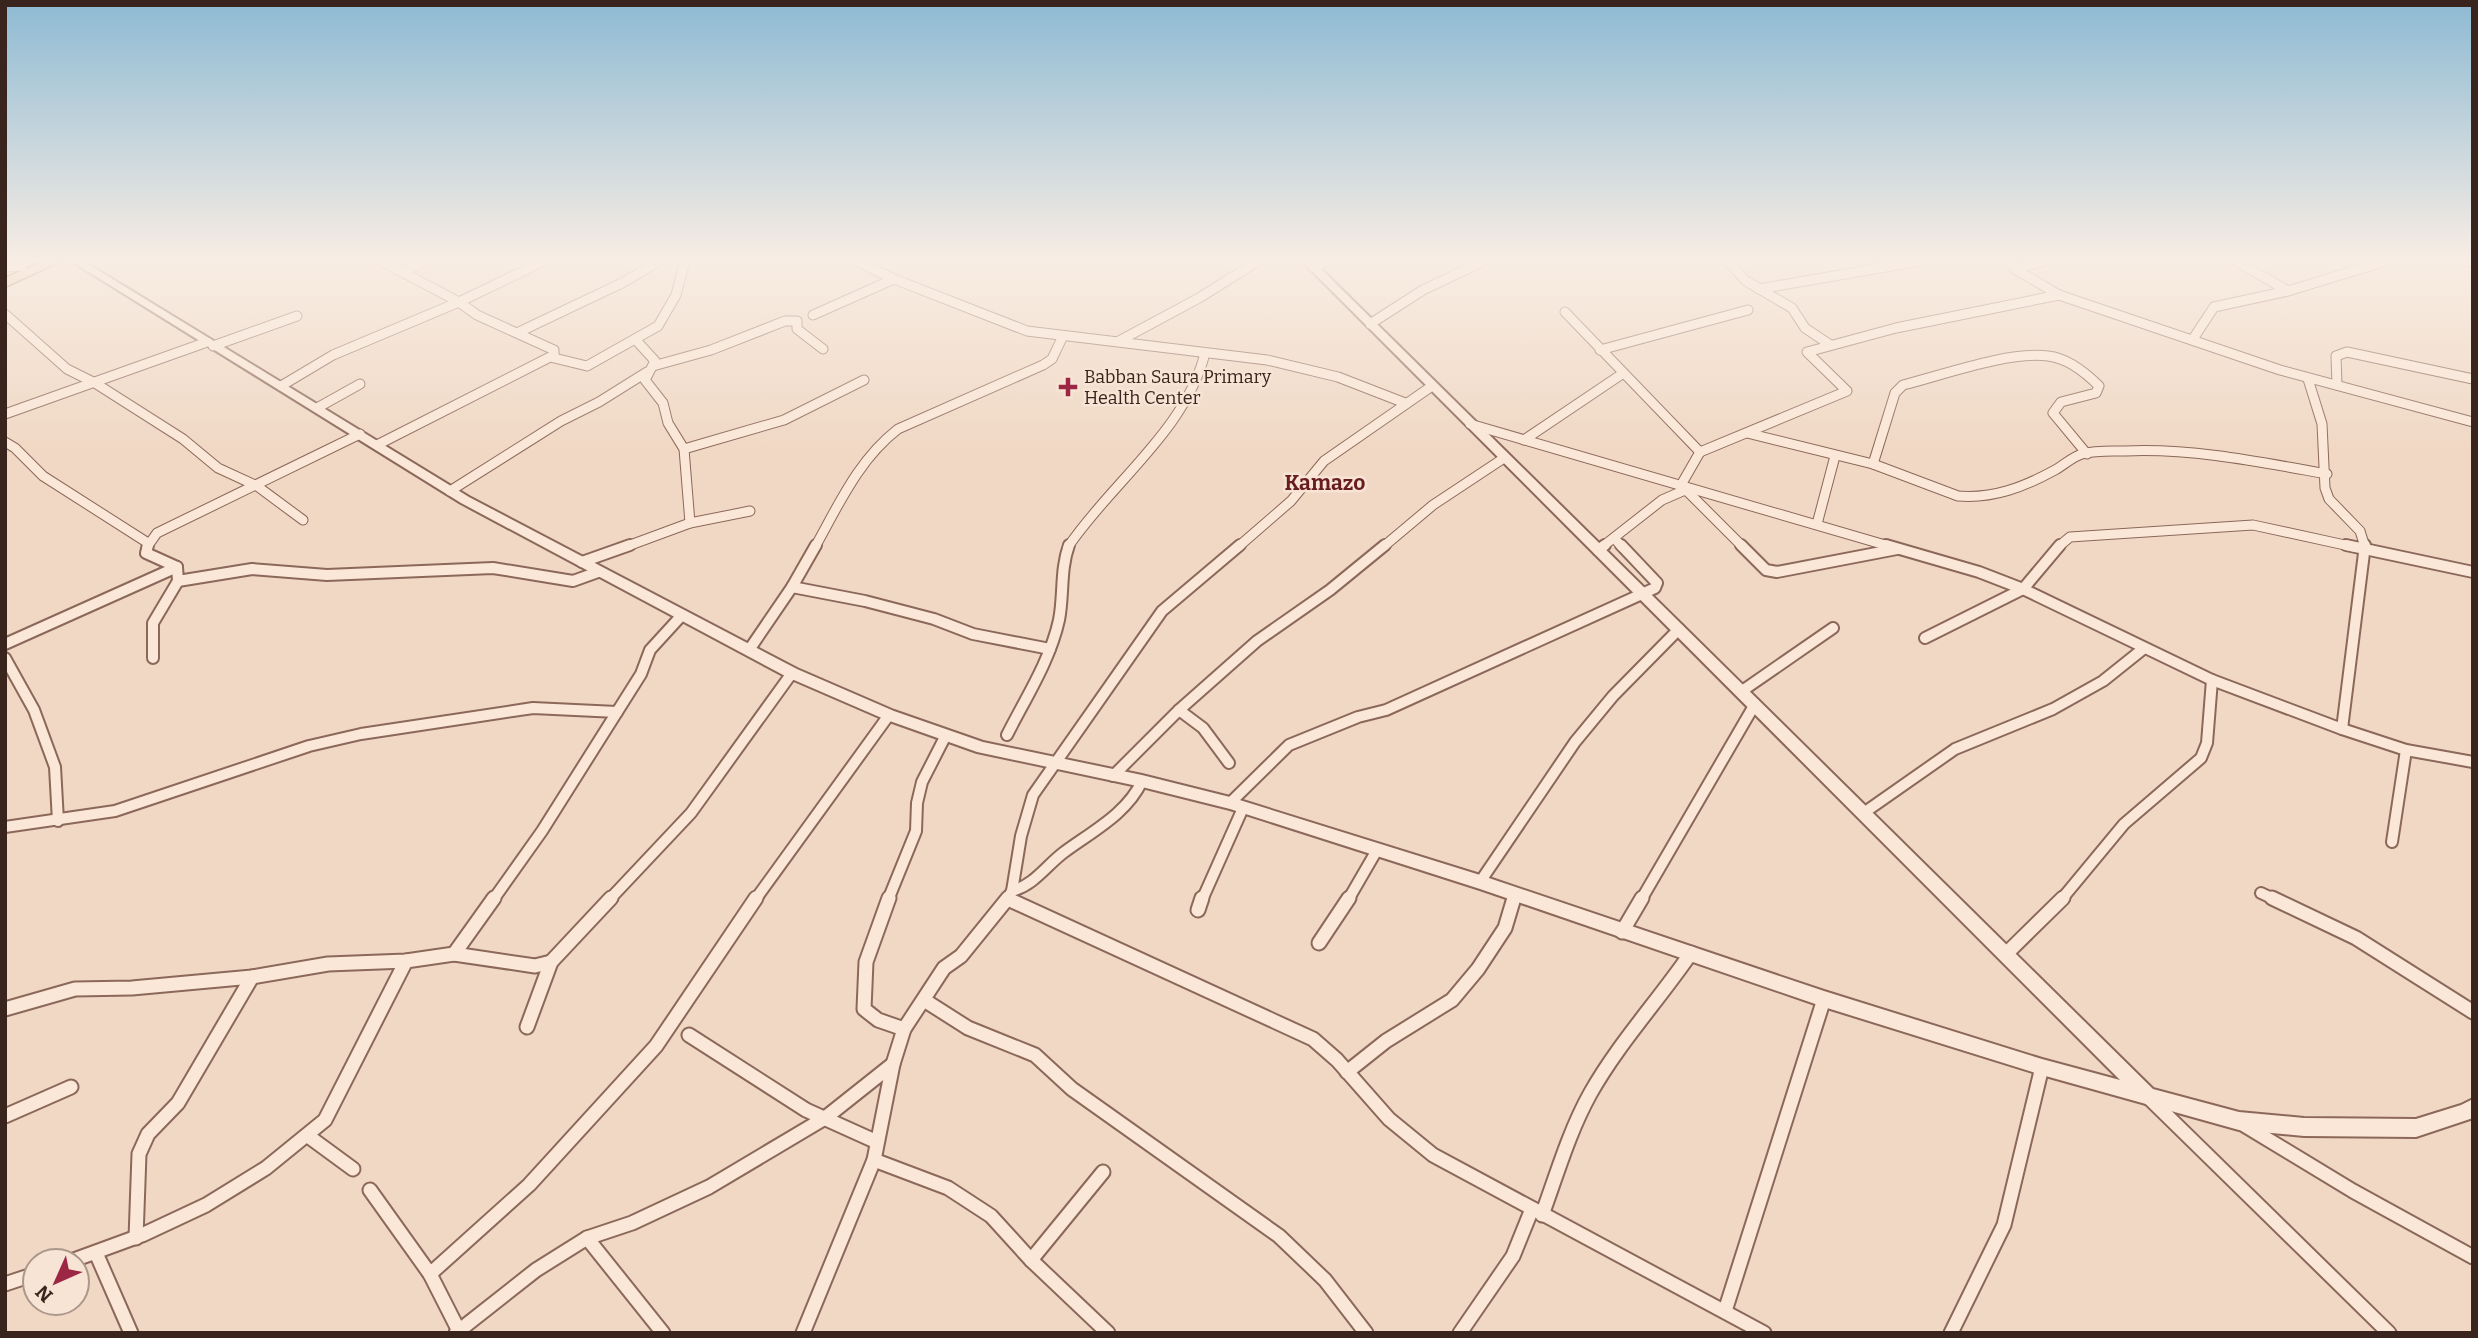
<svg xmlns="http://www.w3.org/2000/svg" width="2478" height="1338" font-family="Bitter,serif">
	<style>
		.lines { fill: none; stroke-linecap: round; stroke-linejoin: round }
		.minor-far2-casing { stroke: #8b6859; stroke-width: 11 }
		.minor-far1-casing { stroke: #8b6859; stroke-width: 14 }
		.minor-casing { stroke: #8b6859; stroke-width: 17 }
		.tertiary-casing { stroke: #8b6859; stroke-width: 4 }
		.primary-casing { stroke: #59372e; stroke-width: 3 }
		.minor-far2 { stroke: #fae7d7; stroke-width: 9 }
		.minor-far1 { stroke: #fae7d7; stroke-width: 10 }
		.minor { stroke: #fae7d7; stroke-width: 13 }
		.tertiary { fill: #fae7d7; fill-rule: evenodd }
		.primary { fill: #f4c29b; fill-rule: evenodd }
		.poi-dot { fill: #9c2745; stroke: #f7e4d4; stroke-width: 2.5 }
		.labels { text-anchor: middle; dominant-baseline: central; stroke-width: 5; stroke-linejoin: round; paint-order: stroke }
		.poi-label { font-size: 18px; fill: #3a251e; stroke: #f7e4d4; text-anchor: start }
		.quarter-label { font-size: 21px; font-weight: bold; fill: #691c1f; stroke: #f7e4d4 }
	</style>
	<rect width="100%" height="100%" fill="#f0d8c4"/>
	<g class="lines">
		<defs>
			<g id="minor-far2">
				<path d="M381 261 459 302 477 315 554 350V356"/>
				<path d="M856 261 894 279 1027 331 1267 360 1338 377 1405 403"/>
				<path d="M1728 261 1746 281 1792 308 1805 328 1829 344"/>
				<path d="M2009 261 2015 269 2059 295 2280 370 2473 422"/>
				<path d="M2236 261 2288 291"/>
				<path d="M2467 261 2473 262"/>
				<path d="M5 267 22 266"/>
				<path d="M1314 268 1327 261"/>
				<path d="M2015 269 2045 261"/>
				<path d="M403 272 425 261"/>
				<path d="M1759 289 1920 261"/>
				<path d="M1565 312 1700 452 1681 485 1743 547"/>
				<path d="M5 314 67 369 95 383 183 439 218 468 257 486 303 520"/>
				<path d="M813 315 894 279"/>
				<path d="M1370 324 1423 290 1484 261"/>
				<path d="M519 332 624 282 659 261"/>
				<path d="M635 339 655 361 645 380 663 403 668 423 684 449 690 523"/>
				<path d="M2193 339 2214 307 2288 291 2386 261"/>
				<path d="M1119 341 1199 298 1258 261"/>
				<path d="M213 346 297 316"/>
				<path d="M1600 350 1748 310"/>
				<path d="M653 366 711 350 785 321H797V329L823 349"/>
				<path d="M2308 379 2322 424 2325 488 2329 499 2360 531 2365 547"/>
				<path d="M2337 385 2336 356 2347 352 2473 379"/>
				<path d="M281 386 333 355 459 302 540 263"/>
				<path d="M317 408 360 384"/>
				<path d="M5 414 207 342"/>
				<path d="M1470 424 1892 547"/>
				<path d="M1747 433 1873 464 1958 496C1993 499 2024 487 2055 470 2064 465 2072 457 2082 454 2096 450 2111 451 2125 451 2193 448 2260 462 2327 474"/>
				<path d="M1524 440 1622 374"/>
				<path d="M5 442 15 448 43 476 148 543"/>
				<path d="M377 445 550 357 587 366 658 326 676 295 685 261"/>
				<path d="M684 449 784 420 864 380"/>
				<path d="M1700 452 1847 391 1807 352 1896 328 2059 295"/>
				<path d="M1873 464 1895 393 1903 385C1943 375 2008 351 2048 356 2067 358 2086 373 2099 386L2096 393 2061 402 2053 413 2087 454"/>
				<path d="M450 491 561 421 599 402 647 372"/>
				<path d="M1817 524 1835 456"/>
				<path d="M1614 538 1622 547"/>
				<path d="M147 547 157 533 360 434"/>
				<path d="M625 547 690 523 750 511"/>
				<path d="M815 547C839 504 859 459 898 429L1043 365 1052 359 1062 338"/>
				<path d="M1068 547C1111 483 1186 430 1205 353"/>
				<path d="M1238 547 1291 501 1324 461 1432 386"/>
				<path d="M1383 547 1433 505 1504 458"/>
				<path d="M1602 547 1662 500 1685 490"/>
				<path d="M2058 547 2070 537 2253 525 2354 547"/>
			</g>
			<g id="minor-far1">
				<path d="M148 545 146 553 177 567"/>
				<path d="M1741 545 1766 570 1777 572 1897 549"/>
				<path d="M1886 545 1979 572 2023 589 2212 680 2342 729 2406 750 2473 762"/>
				<path d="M2346 545 2473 572"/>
				<path d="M1598 550 1605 545"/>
				<path d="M582 562 630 545"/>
				<path d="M792 587 865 601 934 619 973 634 1050 649"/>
				<path d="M1925 638 2023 589 2060 545"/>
				<path d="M5 644 177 567 178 581 252 569 327 575 493 568 573 581 598 572"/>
				<path d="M749 650 792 587 816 545"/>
				<path d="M5 658 34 710 55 767 58 821"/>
				<path d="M153 658V623L178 581"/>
				<path d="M1742 691 1833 628"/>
				<path d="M1179 710 1203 728 1229 763"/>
				<path d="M2342 729 2365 545"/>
				<path d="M1007 735C1025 699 1050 661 1059 620 1064 595 1060 570 1069 545"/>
				<path d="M1113 776 1179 710 1257 641 1330 590 1385 545"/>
				<path d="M1230 803 1289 745 1358 717 1386 710 1655 588 1657 583 1621 545"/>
				<path d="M1865 812 1955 749 2053 709 2103 681 2143 649"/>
				<path d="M5 827 115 811 309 746 361 734 533 708 617 712"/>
				<path d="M2392 842 2406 750"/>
				<path d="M1480 882 1575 742 1613 696 1679 629"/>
				<path d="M1012 891C1034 885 1045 867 1063 853 1091 832 1127 814 1142 781"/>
				<path d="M2261 893 2276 900"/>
				<path d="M493 900 542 831 641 674 650 650 682 615"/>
				<path d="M609 900 691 813 792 673"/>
				<path d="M755 900 889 715"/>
				<path d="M888 900 916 831 917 803 922 782 946 735"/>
				<path d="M1007 900 1012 891 1021 836 1033 795 1162 611 1240 545"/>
				<path d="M1202 900 1243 808"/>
				<path d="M1348 900 1377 850"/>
				<path d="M1513 900 1515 895"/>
				<path d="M1641 900 1755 704"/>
				<path d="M2061 900 2124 824 2201 758 2207 743 2212 680"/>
			</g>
			<g id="minor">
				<path d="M889 898 866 962 864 1009 878 1020 904 1029"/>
				<path d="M2272 898 2356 938 2473 1012"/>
				<path d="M1008 899 1313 1039 1337 1060 1389 1119 1433 1155 1764 1333"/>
				<path d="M1198 910 1202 898"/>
				<path d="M1622 932 1642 898"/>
				<path d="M1319 943 1349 898"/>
				<path d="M2007 953 2063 898"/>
				<path d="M454 954 494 898"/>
				<path d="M924 1000 968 1028 1035 1055 1072 1089 1279 1236 1325 1280 1366 1333"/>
				<path d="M5 1009 75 989 132 988 252 977 328 964 406 961 454 954 535 966 551 962 611 898"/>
				<path d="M527 1027 551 962"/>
				<path d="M689 1035 806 1110 877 1142"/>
				<path d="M1347 1072 1386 1041 1452 1000 1478 969 1505 928 1514 898"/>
				<path d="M2149 1098 2389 1333"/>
				<path d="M5 1116 71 1087"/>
				<path d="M2244 1125 2353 1191 2473 1257"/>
				<path d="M308 1136 353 1169"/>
				<path d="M874 1160 948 1188 991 1216 1031 1260 1108 1333"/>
				<path d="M370 1190 430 1274"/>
				<path d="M1542 1215C1557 1174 1569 1132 1590 1094 1618 1044 1658 1001 1691 953"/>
				<path d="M136 1238 139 1154 148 1134 178 1103 252 977"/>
				<path d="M587 1238 663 1333"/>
				<path d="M96 1253 131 1333"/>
				<path d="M1031 1260 1103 1172"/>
				<path d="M71 1261 142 1235 206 1205 266 1168 325 1120 406 961"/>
				<path d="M5 1284 35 1274"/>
				<path d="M1725 1311 1824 999"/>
				<path d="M459 1331 430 1274 529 1185 656 1046 756 898"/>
				<path d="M456 1333 536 1270 587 1238 632 1223 709 1187 825 1118 893 1064"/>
				<path d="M803 1333 874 1160 893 1064 904 1029 944 968 961 956 1008 898"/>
				<path d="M1460 1333 1513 1256 1532 1209"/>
				<path d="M1951 1333 2004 1225 2042 1067"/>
			</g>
			<path id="tertiary" d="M71 261H83L469 497 797 669 894 711 983 742 1142 775 1230 797 1480 875 1824 991 2042 1059 2120 1080 1302 261H1313L2153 1089 2239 1112 2304 1118 2416 1119 2461 1105 2473 1099V1118L2416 1137 2304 1136 2239 1130 2042 1075 1824 1007 1480 889 1230 809 1142 787 977 752 884 719 787 677 461 503Z"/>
			<path id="primary" d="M44 261H62L5 287V278Z"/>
		</defs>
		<use href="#minor-far2" class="minor-far2-casing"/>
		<use href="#minor-far1" class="minor-far1-casing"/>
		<use href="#minor" class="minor-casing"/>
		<use href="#tertiary" class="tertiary-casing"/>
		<use href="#primary" class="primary-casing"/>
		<use href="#minor-far2" class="minor-far2"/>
		<use href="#minor-far1" class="minor-far1"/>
		<use href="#minor" class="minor"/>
		<use href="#tertiary" class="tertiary"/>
		<use href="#primary" class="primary"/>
	</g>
	<linearGradient id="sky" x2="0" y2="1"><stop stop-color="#8dbad3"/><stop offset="0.58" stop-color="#f8ede4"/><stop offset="1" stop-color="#f8ede4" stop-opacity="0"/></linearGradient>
	<rect width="2478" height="448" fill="url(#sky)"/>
	<path class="poi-dot" d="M1064.5 376.5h7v7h7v7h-7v7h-7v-7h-7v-7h7z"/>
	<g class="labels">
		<g class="poi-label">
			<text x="1084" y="377">Babban Saura Primary<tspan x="1084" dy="21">Health Center</tspan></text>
		</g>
		<g class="quarter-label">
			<text x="1325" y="483">Kamazo</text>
		</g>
	</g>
	<rect width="2478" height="1338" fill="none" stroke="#3a251e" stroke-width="14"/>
	<g transform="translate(56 1282) rotate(225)"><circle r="33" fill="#f7e4d4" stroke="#ab988b" stroke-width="2"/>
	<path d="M0-5L12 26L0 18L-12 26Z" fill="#9c2745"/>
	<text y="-10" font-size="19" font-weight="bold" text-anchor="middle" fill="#3a251e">N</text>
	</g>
</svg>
